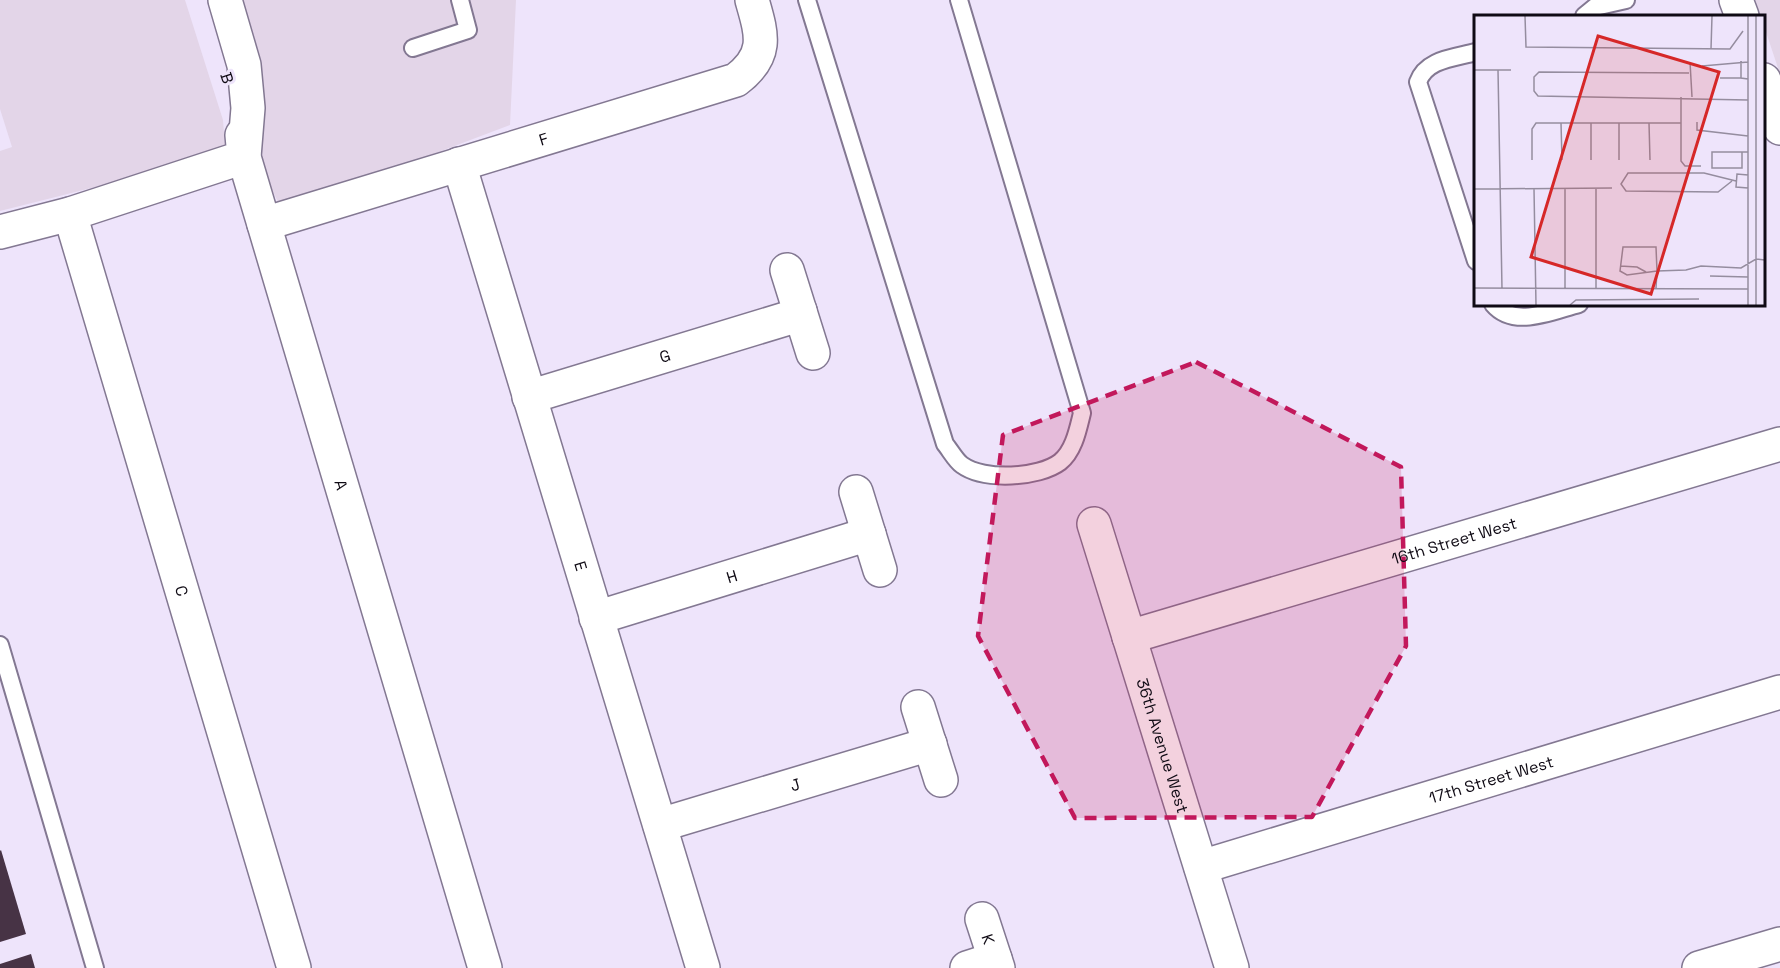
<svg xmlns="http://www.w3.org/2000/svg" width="1780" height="968" font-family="'Space Grotesk',sans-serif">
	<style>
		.commercial { fill: #e3d5e8 }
		.building { fill: #473345 }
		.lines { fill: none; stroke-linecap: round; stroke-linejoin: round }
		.service-casing { stroke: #837892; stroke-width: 20 }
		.minor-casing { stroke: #837892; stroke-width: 36 }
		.service { stroke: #fff; stroke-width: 16 }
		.minor { stroke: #fff; stroke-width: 33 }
		.marked { fill: #c2185b; fill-opacity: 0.2; stroke: #c2185b; stroke-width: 4.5; stroke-dasharray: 12 8; stroke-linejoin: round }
		.labels { text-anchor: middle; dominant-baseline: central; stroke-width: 6; stroke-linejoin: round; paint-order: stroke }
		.street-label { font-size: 16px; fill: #0f0a14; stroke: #eee4fb }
		.inset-road { fill: none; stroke: #958d9f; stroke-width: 1.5 }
		.view { fill: #d62828; fill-opacity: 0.15; stroke: #d62828; stroke-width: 3 }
		.inset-edge { fill: none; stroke: #0f0a14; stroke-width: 3 }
	</style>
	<rect width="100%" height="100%" fill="#eee4fb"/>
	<g class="commercial">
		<path d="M0 0H185L223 120 225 147 127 179 0 211V151L12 147 0 109Z"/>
		<path d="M243 0H516L510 125 399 167 279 204 271 188 261 155 265 106 261 60Z"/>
		<path d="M1755 0H1780V74L1764 26V16H1760Z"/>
	</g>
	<g class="building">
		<path d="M1 850 26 934 0 942V851Z"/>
		<path d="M31 954 35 968H0V964Z"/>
	</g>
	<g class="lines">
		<defs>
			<g id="service">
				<path d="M807 0 945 444C950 450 956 461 962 465 984 481 1039 478 1060 462 1074 451 1078 429 1082 413L959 0"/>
				<path d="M1584 16 1595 7 1626 0"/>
				<path d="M413 48 468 30 460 0"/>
				<path d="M1476 52C1454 58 1426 59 1418 82L1476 261"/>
				<path d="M1493 304C1514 329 1552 311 1579 304"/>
				<path d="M0 645 95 968"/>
			</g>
			<g id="minor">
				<path id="s1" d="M225 0 244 65 248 108 244 157 485 968"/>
				<path d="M1736 0 1742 16"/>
				<path d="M1764 80 1780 128"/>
				<path id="s2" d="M459 164 703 968"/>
				<path id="s3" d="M70 214 294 968"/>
				<path id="s4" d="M264 224 736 80C769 55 762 35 752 0"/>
				<path d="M0 232 70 214 244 157 242 135"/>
				<path d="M787 270 813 353"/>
				<path id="s5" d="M529 397 792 317 800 311"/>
				<path d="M856 492 880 570"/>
				<path id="s6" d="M1094 524 1232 968"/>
				<path id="s7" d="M596 618 869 534"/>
				<path id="s8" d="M1129 637 1780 444"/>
				<path d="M918 707 941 780"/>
				<path id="s9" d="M660 825 930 744"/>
				<path id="s10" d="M1201 867 1780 692"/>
				<path id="s11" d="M982 919 998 968"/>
				<path d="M967 968 995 959"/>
				<path d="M1699 968 1780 944"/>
			</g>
		</defs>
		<use href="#service" class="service-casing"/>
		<use href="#minor" class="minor-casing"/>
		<use href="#service" class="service"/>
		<use href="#minor" class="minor"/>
	</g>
	<path class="marked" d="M1196 362 1401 467 1406 646 1312 817 1075 818 978 636 1003 435Z"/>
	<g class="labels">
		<g class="street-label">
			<text transform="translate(227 78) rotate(71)">B</text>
			<text stroke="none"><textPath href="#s4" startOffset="292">F</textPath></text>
			<text stroke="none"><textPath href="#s5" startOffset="142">G</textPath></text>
			<text stroke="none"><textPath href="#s1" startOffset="502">A</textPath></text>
			<text stroke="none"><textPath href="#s8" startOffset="339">16th Street West</textPath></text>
			<text stroke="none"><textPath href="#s2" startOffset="420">E</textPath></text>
			<text stroke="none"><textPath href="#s7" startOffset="142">H</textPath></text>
			<text stroke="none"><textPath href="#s3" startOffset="393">C</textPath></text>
			<text stroke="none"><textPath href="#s6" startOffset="232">36th Avenue West</textPath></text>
			<text stroke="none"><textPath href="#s10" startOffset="303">17th Street West</textPath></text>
			<text stroke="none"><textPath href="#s9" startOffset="141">J</textPath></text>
			<text stroke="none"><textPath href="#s11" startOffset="21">K</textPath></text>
		</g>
	</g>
	<g transform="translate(1474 15)">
		<rect width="291" height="291" fill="#eee4fb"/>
		<path class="inset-road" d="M51 1 52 32 256 34 269 16M274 1V290M282 1V290M237 34 238 1M267 46V63L274 64M216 47 218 82M228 51 274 47M0 55H37M24 55 28 274M215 58 65 57 60 62V76L64 81 274 85M246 63H267M207 82V146L211 151H227M223 107V115L274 121M87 108 88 145M145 108V145M175 108 176 145M268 137V153H238V137H274M58 145V114L62 108H207M117 145V108M274 160 263 159 262 172 274 173M258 166 244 177 152 176 147 169 154 158H230L262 166M0 174 138 173M60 174 62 290M146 251 163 252 172 257M236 261 274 262M0 273 274 274M182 273 183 256 182 232H149L146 256 153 260 183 256 212 255 227 251 267 253 282 244 291 245M91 274V174M122 274V174M96 290 102 285 225 284"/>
		<path class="view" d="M124 21 245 57 177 279 57 242Z"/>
		<rect width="291" height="291" class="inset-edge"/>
	</g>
</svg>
